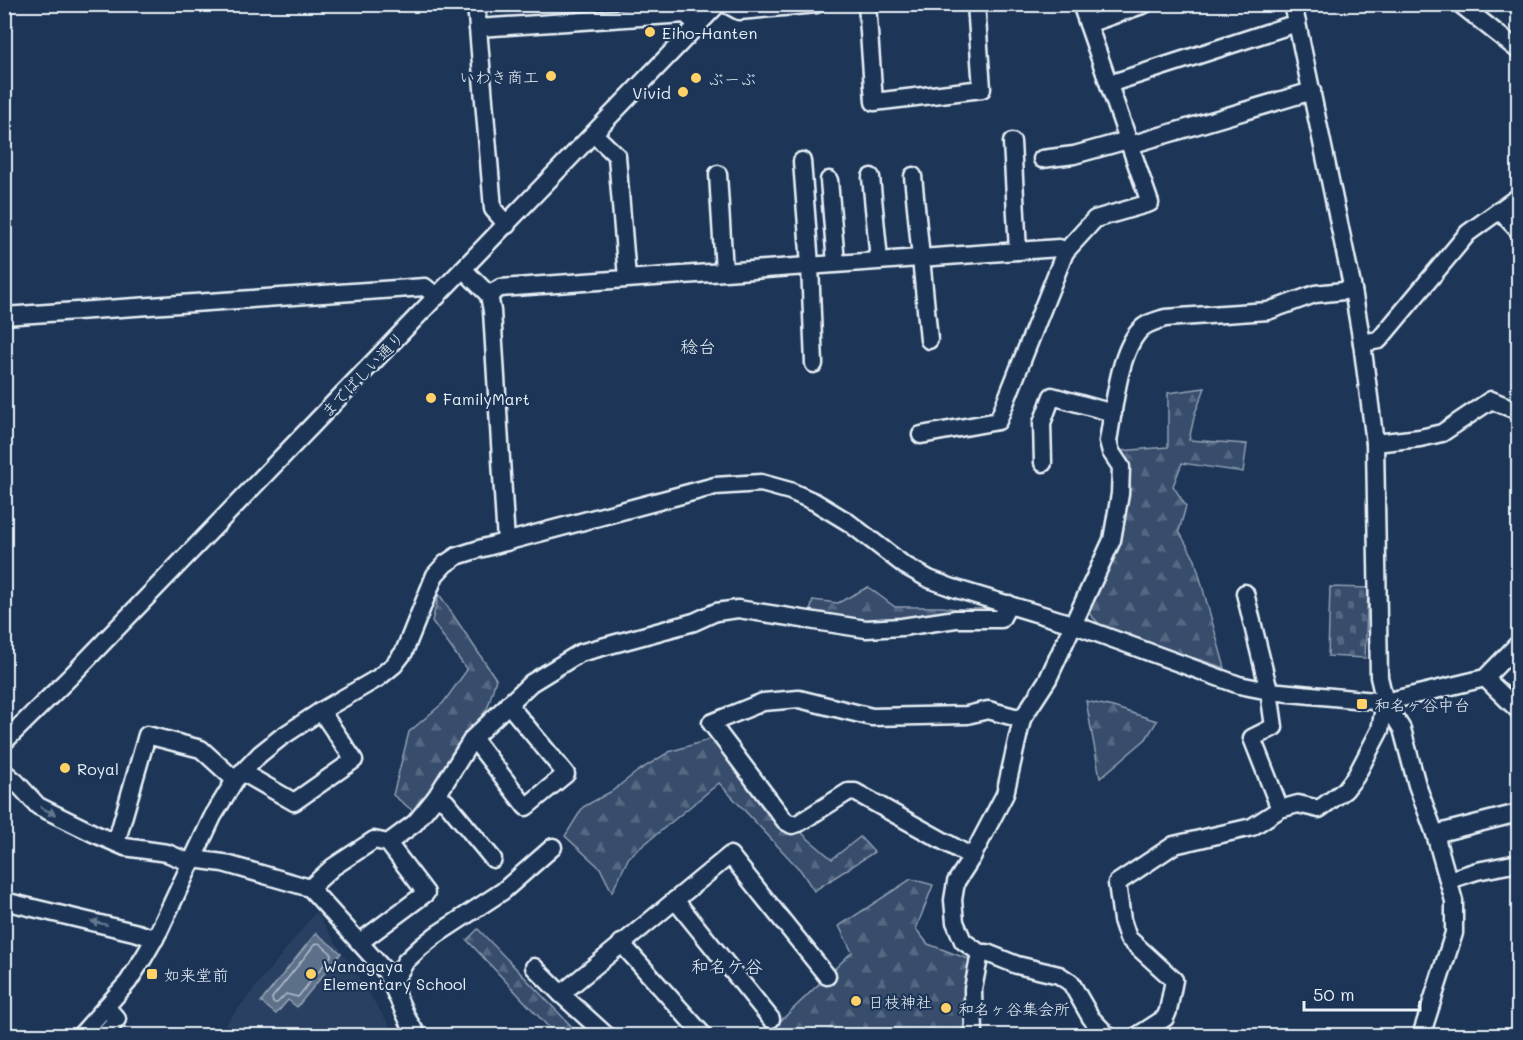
<svg xmlns="http://www.w3.org/2000/svg" width="1523" height="1040" font-family="Mali,'Klee One',sans-serif">
	<style>
		.built { fill: #2a4162 }
		.forest { fill: url(#forest-firs); stroke: #909fb2; stroke-width: 1.5 }
		.cemetery { fill: url(#cemetery-stones); stroke: #909fb2; stroke-width: 1.5 }
		.water { fill: #5d7089; stroke: #95a4b5; stroke-width: 1.5 }
		.lines { fill: none; stroke-linecap: round; stroke-linejoin: round }
		.shore { stroke: #b0bdcc; stroke-width: 1.5 }
		.minor-casing { stroke: #e8f1f8; stroke-width: 21 }
		.minor { stroke: #1d3557; stroke-width: 16 }
		.oneway { fill: #64778f }
		.poi-dot { fill: #ffd166; stroke: #1d3557; stroke-width: 2 }
		.labels { text-anchor: middle; dominant-baseline: central; stroke-width: 4.5; stroke-linejoin: round; paint-order: stroke }
		.poi-label { font-size: 16px; fill: #e8f1f8; stroke: #1d3557; text-anchor: start }
		.street-label { font-size: 16px; fill: #e8f1f8; stroke: #1d3557 }
		.neighbourhood-label { font-size: 18px; fill: #e8f1f8; stroke: #1d3557 }
	</style>
	<defs>
		<pattern id="forest-firs" width="22" height="20" patternUnits="userSpaceOnUse" patternTransform="scale(1.5)"><rect width="22" height="20" fill="#374d6c"/><path d="M5 1l3.5 6h-7zM16 11l3.5 6h-7z" fill="#546782"/></pattern>
		<pattern id="cemetery-stones" width="16" height="16" patternUnits="userSpaceOnUse" patternTransform="scale(1.5)"><rect width="16" height="16" fill="#374d6c"/><path d="M2 7V4a2 2 0 0 1 4 0v3zM10 15v-3a2 2 0 0 1 4 0v3z" fill="#546782"/></pattern>
	</defs>
	<rect width="100%" height="100%" fill="#1d3557"/>
	<filter id="ink" filterUnits="userSpaceOnUse"><feTurbulence type="fractalNoise" baseFrequency=".0167" numOctaves="2"/><feDisplacementMap in="SourceGraphic" scale="12" xChannelSelector="R" yChannelSelector="G"/><feConvolveMatrix kernelMatrix="1 2 1 2 8 2 1 2 1" color-interpolation-filters="sRGB"/></filter>
	<g filter="url(#ink)">
		<path class="built" d="M316 912 396 1035 216 1036Z"/>
		<g class="forest">
			<path d="M1205 388 1195 413 1189 440 1247 444 1243 472 1182 463 1173 486 1186 506 1179 531 1195 560 1225 668 1104 629 1087 611 1130 485 1127 468 1120 451 1168 447V393Z"/>
			<path d="M868 587 895 607H942L975 611 972 615 867 623 810 612 813 600 838 603Z"/>
			<path d="M439 594 496 679 487 710 456 746 431 789 413 811 393 795 409 732 443 703 467 670 432 621Z"/>
			<path d="M1086 701 1113 707 1157 721 1146 739 1100 778Z"/>
			<path d="M714 738 806 837 832 859 860 837 874 852 814 891 801 871 719 783 629 857 612 892 600 868 565 836 583 807 612 791 638 771 669 752Z"/>
			<path d="M911 879 933 885 916 929 928 944 971 960 968 1035 765 1036 852 952 839 926Z"/>
			<path d="M478 929 580 1035H556L467 940Z"/>
		</g>
		<path class="cemetery" d="M1330 587 1368 588 1365 658 1328 656Z"/>
		<path class="water" d="M316 933 341 953 297 1007 288 1000 276 1014 261 1002Z"/>
		<g class="lines">
			<path class="shore" d="M319 943 331 953V956L298 997 286 994 277 1003H273L272 998 315 944Z"/>
			<defs>
				<g id="minor">
					<path d="M476 4 493 209 507 225"/>
					<path d="M726 4 739 11 817 4"/>
					<path d="M867 4 874 102 982 89 976 4"/>
					<path d="M1460 4 1518 50"/>
					<path d="M1088 24 1145 4"/>
					<path d="M478 28 685 14 698 25"/>
					<path d="M1109 84 1297 23"/>
					<path d="M594 134 617 156 627 278"/>
					<path d="M1012 142 1018 251"/>
					<path d="M1130 145 1312 91"/>
					<path d="M1042 159 1074 155 1128 140"/>
					<path d="M802 161 810 265 814 364"/>
					<path d="M718 174 724 271"/>
					<path d="M913 176 929 340"/>
					<path d="M871 177 879 260"/>
					<path d="M829 180 836 263"/>
					<path d="M1500 211 1518 230"/>
					<path d="M463 269 489 295 500 288 1059 248 1065 252 1095 219 1150 203 1081 4"/>
					<path d="M489 295 492 311 506 542"/>
					<path d="M4 316 425 287 437 297"/>
					<path d="M1362 343 1379 340 1468 233 1518 197"/>
					<path d="M921 435 998 421 1065 252"/>
					<path d="M1375 443 1420 438 1442 433 1491 400 1518 411"/>
					<path d="M1043 463 1042 423 1052 396 1113 413"/>
					<path d="M1245 593 1269 691 1274 727 1252 738 1280 809"/>
					<path d="M1485 678 1518 710"/>
					<path d="M1385 702 1402 729 1417 785 1435 834 1454 901V933L1421 1036"/>
					<path d="M473 738 526 807 566 774 508 704"/>
					<path d="M4 742 70 677 718 4"/>
					<path d="M4 772 16 782 38 806 95 834 125 847 167 853 191 863"/>
					<path d="M242 772 294 802 354 760 321 711"/>
					<path d="M436 797 446 802 493 859"/>
					<path d="M1435 834 1518 813"/>
					<path d="M116 843 147 735 201 749 235 780"/>
					<path d="M972 857 855 792H848L799 823 792 825 785 821 711 723 763 702 799 699 872 717 967 715 988 710 1022 719"/>
					<path d="M193 859 223 863 310 888 386 972 408 1020 418 1036"/>
					<path d="M1449 880 1477 871 1518 863"/>
					<path d="M310 888 333 867 374 840 388 843 415 823 436 797 473 738 531 683 580 653 694 622 716 612 738 609 866 629 902 627 956 619H1001L1009 604"/>
					<path d="M675 900 771 1019"/>
					<path d="M4 901 138 933 155 939"/>
					<path d="M360 942 426 893 388 843"/>
					<path d="M621 943 704 1036"/>
					<path d="M534 967 561 994 607 1036"/>
					<path d="M392 984 406 961 421 947 436 935 503 891 553 847"/>
					<path d="M561 994 730 855 827 976"/>
					<path d="M80 1036 128 982 144 957 159 931 213 816 235 780 260 754 280 738 321 711 378 678 394 665 404 652 435 575 445 564 457 556 479 549 715 486 761 483 790 491 815 502 848 522 904 565 929 579 953 588 1072 624 1239 685 1269 691 1385 702 1485 678 1518 644"/>
					<path d="M103 1036 117 1019 106 1007"/>
					<path d="M974 1036 973 989 980 953"/>
					<path d="M1108 1036 1091 1018 1071 983 1059 975 1017 965 987 953H980L963 941 955 922 953 900 956 882 972 857 1005 794 1022 719 1048 679 1112 540 1120 494 1121 467 1111 452 1108 441C1114 410 1118 353 1140 330 1146 323 1156 321 1165 318L1268 311 1315 294 1353 290"/>
					<path d="M1137 1036 1165 1018 1168 1011 1174 980 1128 938 1122 920 1117 883 1174 845 1252 827 1280 809 1298 804 1319 809 1345 790 1356 776 1380 730 1385 702 1379 677 1375 443 1362 343 1353 290 1293 4"/>
				</g>
			</defs>
			<use href="#minor" class="minor-casing"/>
			<use href="#minor" class="minor"/>
		</g>
		<defs><path id="oneway-solid" d="M-6-.8H1V-3.2L6.5 0L1 3.2V.8H-6Z" transform="scale(1.5)"/></defs>
		<g class="oneway">
			<use href="#oneway-solid" transform="translate(48 811) rotate(26)"/>
			<use href="#oneway-solid" transform="translate(99 923) rotate(-166)"/>
		</g>
	</g>
	<g class="poi-dot">
		<circle cx="650" cy="32" r="6"/>
		<circle cx="551" cy="76" r="6"/>
		<circle cx="696" cy="78" r="6"/>
		<circle cx="683" cy="92" r="6"/>
		<circle cx="431" cy="398" r="6"/>
		<rect x="1356" y="698" width="12" height="12" rx="3"/>
		<circle cx="65" cy="768" r="6"/>
		<rect x="146" y="968" width="12" height="12" rx="3"/>
		<circle cx="311" cy="974" r="6"/>
		<circle cx="856" cy="1001" r="6"/>
		<circle cx="946" cy="1008" r="6"/>
	</g>
	<g class="labels">
		<g class="poi-label">
			<text x="662" y="32">Eiho-Hanten</text>
			<text x="539" y="76" text-anchor="end">いわき商工</text>
			<text x="708" y="78">ぶーぶ</text>
			<text x="671" y="92" text-anchor="end">Vivid</text>
			<text x="443" y="398">FamilyMart</text>
			<text x="1374" y="704">和名ヶ谷中台</text>
			<text x="77" y="768">Royal</text>
			<text x="323" y="965">Wanagaya<tspan x="323" dy="18">Elementary School</tspan></text>
			<text x="164" y="974">如来堂前</text>
			<text x="868" y="1001">日枝神社</text>
			<text x="958" y="1008">和名ヶ谷集会所</text>
		</g>
		<g class="street-label">
			<text transform="translate(362 374) rotate(-46)">までばしい通り</text>
		</g>
		<g class="neighbourhood-label">
			<text x="698" y="346">稔台</text>
			<text x="727" y="966">和名ケ谷</text>
		</g>
	</g>
	<rect width="1523" height="1040" fill="none" stroke="#1d3557" stroke-width="24"/>
	<rect x="12" y="12" width="1499" height="1016" fill="none" stroke="#e8f1f8" stroke-width="2" filter="url(#ink)"/>
	<path d="M1304 1001v9h116v-9" fill="none" stroke="#e8f1f8" stroke-width="3"/>
	<text x="1313" y="1001" font-size="18" fill="#e8f1f8" stroke="#1d3557" stroke-width="4.5" paint-order="stroke">50 m</text>
</svg>
